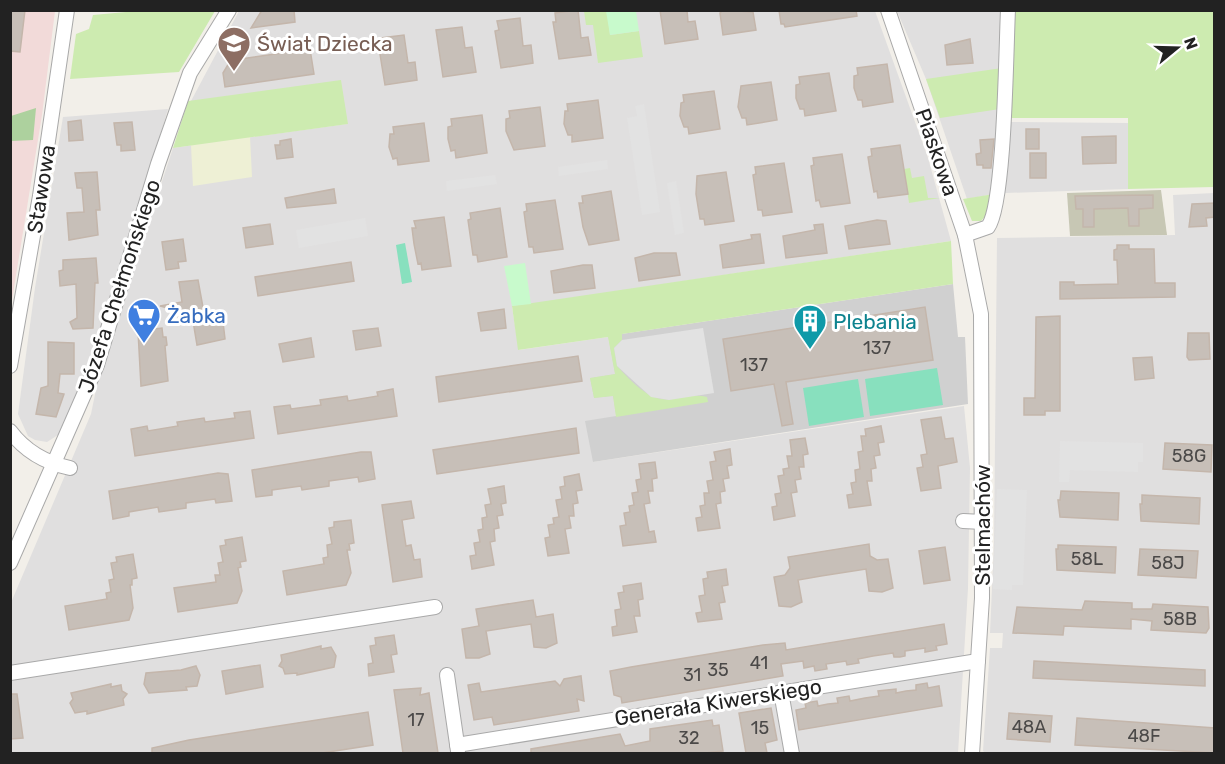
<svg xmlns="http://www.w3.org/2000/svg" width="1225" height="764" font-family="Rubik,sans-serif">
	<style>
		.residential { fill: #e0dfdf }
		.commercial { fill: #f2dad9 }
		.religious { fill: #d0d0d0 }
		.construction { fill: #c7c7b4 }
		.farmland { fill: #eef0d5 }
		.grass { fill: #cdebb0 }
		.forest { fill: #add19e }
		.park { fill: #c8facc }
		.pitch { fill: #88e0be }
		.parking { fill: #e2e2e2 }
		.building { fill: #c7bfb8; stroke: #c4b6ab; stroke-width: 1.5 }
		.lines { fill: none; stroke-linecap: round; stroke-linejoin: round }
		.minor-casing { stroke: #a9a9a9; stroke-width: 16 }
		.minor { stroke: #fff; stroke-width: 14 }
		.labels { text-anchor: middle; dominant-baseline: central; stroke-width: 6; stroke-linejoin: round; paint-order: stroke }
		.number-label { font-size: 18px; fill: #4b4948 }
		.education-label { font-size: 21px; fill: #785e54; stroke: #fff; text-anchor: start }
		.street-label { font-size: 21px; fill: #222; stroke: #fff }
		.shop-label { font-size: 21px; fill: #366cbe; stroke: #fff; text-anchor: start }
		.culture-label { font-size: 21px; fill: #0d838f; stroke: #fff; text-anchor: start }
	</style>
	<rect width="100%" height="100%" fill="#f2efe9"/>
	<g class="residential">
		<path d="M239 11H875L928 158 951 241 512 307 519 350 608 337 615 374 590 378 594 398 613 396 616 417 593 462 964 406 970 468 968 588 958 753H11L10 605 91 414 100 370 173 148 347 124 191 101Z"/>
		<path d="M897 11H1005L994 194 967 199 926 79Z"/>
		<path d="M168 109 101 335 61 433 47 442 35 440 28 436 18 414 35 288 63 117Z"/>
		<path d="M1006 122 1128 123V189L1006 193 1002 191Z"/>
		<path d="M1214 193V753L987 754 983 751 990 648H1002L1003 633H990L994 543 997 238 1175 235 1173 195Z"/>
	</g>
	<path class="commercial" d="M11 11H55L42 115 11 306Z"/>
	<path class="religious" d="M953 284 958 337H965L968 404 593 462 585 421 616 416 613 396 594 398 590 378 615 374 608 336Z"/>
	<path class="construction" d="M1161 190 1167 235 1070 236 1067 193Z"/>
	<path class="farmland" d="M250 137 252 177 193 186 191 145Z"/>
	<g class="grass">
		<path d="M137 11H215L179 72 70 79 76 34 89 29 93 15Z"/>
		<path d="M584 11H610H607L610 35 639 31 643 57 598 63 593 25H586Z"/>
		<path d="M1012 11H1214V187L1128 189V118H1006Z"/>
		<path d="M1002 68 1000 109 940 118 926 79Z"/>
		<path d="M341 80 348 124 173 148 188 101Z"/>
		<path d="M910 168 912 178 924 176 928 198H940L909 203 904 169Z"/>
		<path d="M994 194 989 212 981 221H972L963 199Z"/>
		<path d="M951 241 953 284 622 334V340L614 348 617 366C632 382 650 403 673 399 685 397 696 394 707 397L708 402 616 417 613 396 594 398 590 378 615 374 608 337 518 350 512 306Z"/>
	</g>
	<path class="forest" d="M36 108 33 140 11 141V116Z"/>
	<g class="park">
		<path d="M606 11H636L639 31 610 35Z"/>
		<path d="M525 263 531 304 512 306 504 266Z"/>
	</g>
	<g class="pitch">
		<path d="M405 243 412 282 402 284 396 245Z"/>
		<path d="M937 368 943 405 870 416 865 379Z"/>
		<path d="M858 379 864 417 809 426 803 388Z"/>
	</g>
	<g class="parking">
		<path d="M644 104 660 212 642 215 627 118 637 116 635 106Z"/>
		<path d="M607 160 608 169 559 176 558 167Z"/>
		<path d="M495 175 497 184 447 191 446 181Z"/>
		<path d="M676 181 684 233 675 235 667 183Z"/>
		<path d="M365 218 368 236 299 248 296 230Z"/>
		<path d="M703 328 714 393 669 400 651 397 617 366 614 348 622 340Z"/>
		<path d="M1060 441 1143 443V462H1138V472L1070 470 1069 482H1059Z"/>
		<path d="M997 489 1027 490 1023 585H1012V590L993 589Z"/>
	</g>
	<g class="building">
		<path d="M10 10H25L20 52 10 51Z"/>
		<path d="M262 10H294L295 22 251 28Z"/>
		<path d="M578 10 581 38 588 37 591 55 559 59 553 22H556L555 13Z"/>
		<path d="M660 10H687L688 22 695 21 698 39 665 44Z"/>
		<path d="M723 10 753 12 756 30 723 35 720 13Z"/>
		<path d="M779 10H856L857 16 785 27 784 24H781Z"/>
		<path d="M520 18 523 46 531 45 533 63 501 68 495 31 499 30 497 21Z"/>
		<path d="M462 27 465 48 472 47 476 72 443 77 436 30Z"/>
		<path d="M404 35 408 63 415 62 417 80 385 85 379 48 383 47 381 38Z"/>
		<path d="M970 39 973 63 947 65 945 45Z"/>
		<path d="M310 49 314 74 225 87 223 73 229 63 241 62V59Z"/>
		<path d="M887 64 893 102 863 107 862 100H858L854 88V76L858 75 857 68Z"/>
		<path d="M829 73 836 111 805 116 804 109H800L796 98V85L800 84 799 77Z"/>
		<path d="M771 82 777 120 747 125 746 118H742L738 107 741 86Z"/>
		<path d="M714 91 720 129 689 134 688 127H684L680 116 681 103 684 102 683 95Z"/>
		<path d="M598 100 603 138 572 142V135H568L564 124 565 111H568L567 104Z"/>
		<path d="M540 107 545 146 514 150 506 131V119L510 118 509 111Z"/>
		<path d="M482 115 487 153 456 158 455 150 451 151 448 139V127L452 126 451 119Z"/>
		<path d="M81 120 83 140 69 141 68 122Z"/>
		<path d="M132 122 135 150 121 151V145H117L114 123Z"/>
		<path d="M424 123 429 161 398 165 397 158 393 159 389 147 390 134H394L393 127Z"/>
		<rect x="1026" y="129" width="13" height="20"/>
		<path d="M1116 136V163L1083 164 1082 137Z"/>
		<path d="M291 139 293 157 277 159 275 145H280V141Z"/>
		<path d="M994 139 991 168H983V165H977L976 154 981 153 980 140Z"/>
		<path d="M900 145 908 194 878 198 877 191 874 192 870 170 868 157 872 156 871 149Z"/>
		<rect x="1030" y="153" width="16" height="25"/>
		<path d="M842 154 850 203 821 207 819 200 816 201 811 166 814 165 813 158Z"/>
		<path d="M784 163 792 212 763 216 762 210H758L753 175 756 174 755 167Z"/>
		<path d="M97 172 100 210H96L98 235 69 240 67 213 84 212 82 188H77L75 173Z"/>
		<path d="M726 172 734 221 705 225 704 219H700L696 194 697 176Z"/>
		<path d="M334 189 336 203 287 208 285 198Z"/>
		<path d="M611 191 619 240 589 245 583 227 579 203H583L582 196Z"/>
		<path d="M1153 195V208L1139 209V226H1129L1128 208 1094 209V227H1083V209H1076L1075 196Z"/>
		<path d="M555 200 563 249 534 253 533 247H529L526 227 524 212 527 211 526 204Z"/>
		<path d="M1215 203V217L1206 218 1207 226 1189 227 1192 204Z"/>
		<path d="M500 208 507 257 478 262 477 255H473L468 220 471 219 470 213Z"/>
		<path d="M444 217 451 266 422 270 421 263 418 264 414 244 412 228H416L414 221Z"/>
		<path d="M877 220 886 221 890 244 849 249 845 226Z"/>
		<path d="M270 224 273 244 246 248 243 228Z"/>
		<path d="M823 224 827 253 786 258 783 236 815 230 814 225Z"/>
		<path d="M760 234 764 263 723 268 720 245 752 239 751 235Z"/>
		<path d="M183 239 186 261 178 262 179 268 166 270 162 242Z"/>
		<path d="M1117 245H1129V249H1154L1155 283H1175V297L1060 299V282H1074V285L1118 284 1117 260H1114V250L1117 249Z"/>
		<path d="M654 253H676L680 275 639 281 635 258Z"/>
		<path d="M96 258 98 283H95L93 328 73 329 70 322 77 318 76 284 60 286 59 271 63 270V260Z"/>
		<path d="M351 262 354 281 258 296 255 277Z"/>
		<path d="M583 265H592L595 288 554 293 551 271Z"/>
		<path d="M198 280 206 324 223 322 225 339 197 345 192 315 180 317 179 311 160 306 182 302 179 282Z"/>
		<path d="M925 307 933 360 786 382 793 424 782 426 774 384 731 391 723 339Z"/>
		<path d="M504 309 506 328 481 331 478 313Z"/>
		<path d="M1060 316V411H1045V415H1024V398H1035L1036 317Z"/>
		<path d="M162 328 163 337H166L167 345 165 346 168 381 141 386 138 331Z"/>
		<path d="M378 328 381 346 356 350 353 331Z"/>
		<path d="M1188 333H1209L1210 359 1189 360 1187 357Z"/>
		<path d="M311 338 314 357 283 362 279 344Z"/>
		<path d="M48 342 74 343V374H60L58 393 64 394 56 417 36 414 41 388 48 386Z"/>
		<path d="M578 356 582 381 439 402 436 377Z"/>
		<path d="M1152 357 1154 378 1135 380 1133 358Z"/>
		<path d="M393 389 397 416 278 434 274 407 290 405 291 409 321 405 320 400 347 396 348 401 378 396 377 392Z"/>
		<path d="M250 411 254 438 135 456 131 429 147 426 148 431 178 426 177 422 204 418 205 422 235 418 234 413Z"/>
		<path d="M941 417 945 439 953 438 957 462 938 466 941 488 921 491 917 468 923 467 921 455 927 454 921 420Z"/>
		<path d="M881 426 884 442 878 443 880 455 874 456 876 468 871 469 872 481H867L871 505 849 508 847 495 853 494 851 483 856 482 855 470 860 469 858 452 863 451 861 436H866L865 429Z"/>
		<path d="M576 428 579 453 437 474 433 450Z"/>
		<path d="M805 438 808 454 803 455 804 467H799L801 479 795 480 797 492 791 493 795 516 774 520 772 507 777 506 775 494 781 493 778 476 784 475 783 469 789 468 787 456H792L790 440Z"/>
		<path d="M1165 443 1212 445 1211 472 1163 469Z"/>
		<path d="M730 449 732 465 727 466 729 478 723 479 725 491 720 492 721 503 716 504 720 528 698 531 696 518 702 517 700 506 705 505 704 493H709L707 481 713 480 710 462 716 461 714 452Z"/>
		<path d="M361 452H371L375 479 359 482 358 477 329 481V486L302 490 301 486 272 490V495L256 497 252 470Z"/>
		<path d="M655 462 657 478 652 479 653 491H648L650 503 644 504 649 532 654 531 656 542 623 546 620 526 626 525 624 513 630 512 629 506 634 505 632 493 638 492 636 480 641 479 639 464Z"/>
		<path d="M218 473 228 474 232 501 216 503 215 499 186 503V508L159 512 158 507 129 512V516L113 519 109 491Z"/>
		<path d="M579 474 582 490 576 491 578 503 573 504 574 516H569L571 528 565 529 569 553 548 556 545 538 550 537 548 525 554 524 553 518 559 517 556 500 562 499 560 487 565 486 564 477Z"/>
		<path d="M504 486 506 503 501 504 503 515 497 516 499 528 494 529 495 541 490 542 494 565 472 569 470 556 476 555 474 543 480 542 478 530 483 529 482 518 487 517 485 505 491 504 488 489Z"/>
		<path d="M1061 491 1119 493 1118 520 1060 517 1058 500H1060Z"/>
		<path d="M1142 495 1200 498 1199 524 1141 521 1140 504H1142Z"/>
		<path d="M411 501 414 518 402 520 406 546 411 545 414 560 420 559 422 577 393 582 382 505Z"/>
		<path d="M351 520 354 543 349 544 350 550H347L351 573 346 585 287 595 283 571 324 564 323 558 328 557 327 545 332 544 329 528 334 527V522Z"/>
		<path d="M242 537 246 561 240 562 241 567 238 568 242 591 237 603 178 612 174 588 216 582 215 575H220L218 563 223 562 220 546 226 545 225 540Z"/>
		<path d="M869 544 870 556 877 560 888 559 893 588 882 592 869 591 866 569 821 576 798 580 802 602 791 607 779 606 774 577 785 575 790 568 788 557Z"/>
		<path d="M1058 545 1116 547 1115 573 1057 570 1056 549H1058Z"/>
		<path d="M945 547 950 580 924 584 919 551Z"/>
		<path d="M1140 549 1198 551 1196 578 1138 575Z"/>
		<path d="M133 554 137 578 132 579V585H130L133 608 129 620 69 630 65 606 107 599 106 593 111 592 109 580 114 579 111 563 117 562 116 557Z"/>
		<path d="M726 569 728 585 722 586 725 602 719 603 722 619 698 622 696 613 702 612 699 596 705 595 703 579 708 578 707 572Z"/>
		<path d="M641 583 643 599 638 600 640 616H634L637 632 613 636 612 627 617 626 615 610 621 609 618 593 624 592 623 586Z"/>
		<path d="M533 600 536 617 553 614 557 643 546 648 534 647 531 624 486 631 490 654 479 658H466L462 629 479 626 476 609Z"/>
		<path d="M1085 601 1132 603V609H1152L1153 604 1208 607 1209 628 1206 633 1151 630 1152 621 1131 619V629L1064 626 1063 635 1013 633 1017 607 1082 610Z"/>
		<path d="M944 624 947 644 936 646 937 650 925 652V648L905 651V656L900 657H894L893 653 873 656 858 659 859 663 847 665 846 661 826 664 827 669 815 671 814 666 804 668 803 661 781 664 783 676 622 703 621 697 614 695 610 671 631 667 763 645 785 643 786 650Z"/>
		<path d="M394 635 397 654 391 655 394 672 369 676 368 664 373 663 370 646 376 645 375 638Z"/>
		<path d="M321 646V649L331 647 336 656 334 667 297 675V673L285 674 283 668 279 666 282 661 281 655Z"/>
		<path d="M1034 661 1205 670V686L1033 678Z"/>
		<path d="M260 665 263 687 226 694 222 671Z"/>
		<path d="M196 666 200 675 197 686 186 687 187 690 149 693 144 684 146 673 181 670Z"/>
		<path d="M581 676 584 701 577 699 579 711 494 725 492 717 474 720 468 685 479 683 481 692 555 681 560 686 564 679Z"/>
		<path d="M927 683 928 688 939 686 942 706 799 730 796 710 806 708 805 703 817 701 818 706 828 704 838 703 837 698 849 696 850 701 865 698 879 696 878 691 896 689V693L906 691 916 690V685Z"/>
		<path d="M111 684V687L121 685 122 691 127 694 123 699 124 705 87 714V711L75 713 70 703 73 699 71 693Z"/>
		<path d="M421 688 420 695 429 693 438 753H403L394 690Z"/>
		<path d="M10 694H17L23 738 11 739Z"/>
		<path d="M771 708 777 740 765 743 767 753H746L739 713Z"/>
		<path d="M368 712 373 745 322 753H152V748L189 740Z"/>
		<path d="M1009 713 1052 716 1050 742 1007 739Z"/>
		<path d="M1077 718 1215 728V753L1075 745Z"/>
		<path d="M712 720 713 726 719 725 723 751 705 753H531V749L620 734 625 746 650 741V729Z"/>
	</g>
	<g class="lines">
		<defs>
			<g id="minor">
				<path d="M888 10 965 235 981 314 982 598 972 754"/>
				<path d="M965 235 988 227C1005 204 1006 48 1008 10"/>
				<path d="M10 366 40 196 67 10"/>
				<path d="M10 431C25 451 46 463 70 468"/>
				<path d="M963 521 983 522"/>
				<path d="M10 563 97 365 158 164 190 73 229 10"/>
				<path d="M10 673 435 607"/>
				<path d="M447 675 458 751"/>
				<path d="M781 692 792 754"/>
				<path d="M457 745 978 661"/>
			</g>
		</defs>
		<use href="#minor" class="minor-casing"/>
		<use href="#minor" class="minor"/>
	</g>
	<defs>
		<symbol id="school-pin" viewBox="-11 -11 22 30"><path d="M0 17L-7.5 6A9.5 9.5 0 1 1 7.5 6Z" fill="#8d6e63" stroke="#fff"/><path d="M0-5L7-2L0 1L-7-2ZM-4 1L0 2.5L4 1V4Q0 6-4 4Z" fill="#fff"/></symbol>
		<symbol id="supermarket-pin" viewBox="-11 -11 22 30"><path d="M0 17L-7.5 6A9.5 9.5 0 1 1 7.5 6Z" fill="#3f7fe0" stroke="#fff"/><path d="M-6-5.5h2.5l.6 2H6L4.5 2H-2.5L-4.4-4H-6ZM-1.5 3.2a1.3 1.3 0 1 0 .1 0ZM3 3.2a1.3 1.3 0 1 0 .1 0Z" fill="#fff"/></symbol>
		<symbol id="building-pin" viewBox="-11 -11 22 30"><path d="M0 17L-7.5 6A9.5 9.5 0 1 1 7.5 6Z" fill="#0f9aa8" stroke="#fff"/><path d="M-4-6H4V6H1V3H-1V6H-4ZM-2.5-4.3h1.7v1.8h-1.7ZM.8-4.3h1.7v1.8H.8ZM-2.5-1h1.7V.8h-1.7ZM.8-1h1.7V.8H.8Z" fill="#fff"/></symbol>
	</defs>
	<g fill-rule="evenodd">
		<use href="#school-pin" x="215" y="24" width="38" height="52"/>
		<use href="#supermarket-pin" x="125" y="296" width="38" height="52"/>
		<use href="#building-pin" x="791" y="302" width="38" height="52"/>
	</g>
	<g class="labels">
		<g class="number-label">
			<text x="877" y="348">137</text>
			<text x="754" y="365">137</text>
			<text x="1189" y="456">58G</text>
			<text x="1087" y="559">58L</text>
			<text x="1168" y="563">58J</text>
			<text x="1180" y="619">58B</text>
			<text x="759" y="663">41</text>
			<text x="718" y="670">35</text>
			<text x="692" y="675">31</text>
			<text x="416" y="720">17</text>
			<text x="1029" y="727">48A</text>
			<text x="760" y="728">15</text>
			<text x="1144" y="736">48F</text>
			<text x="689" y="738">32</text>
		</g>
		<g class="education-label">
			<text x="257" y="43">Świat Dziecka</text>
		</g>
		<g class="street-label">
			<text transform="translate(937 152) rotate(71)">Piaskowa</text>
			<text transform="translate(41 189) rotate(-81)">Stawowa</text>
			<text transform="translate(119 286) rotate(-72)">Józefa Chełmońskiego</text>
			<text transform="translate(982 525) rotate(-90)">Stelmachów</text>
			<text transform="translate(718 702) rotate(-9)">Generała Kiwerskiego</text>
		</g>
		<g class="shop-label">
			<text x="167" y="315">Żabka</text>
		</g>
		<g class="culture-label">
			<text x="833" y="321">Plebania</text>
		</g>
	</g>
	<rect width="1225" height="764" fill="none" stroke="#222222" stroke-width="24"/>
	<g transform="translate(1177 48) rotate(71)" stroke="#ffffff" stroke-width="4.5" paint-order="stroke">
	<path d="M0-4.5L10 22L0 15L-10 22Z" fill="#222222"/>
	<text y="-9" font-size="16" font-weight="bold" text-anchor="middle" fill="#222222">N</text>
	</g>
</svg>
